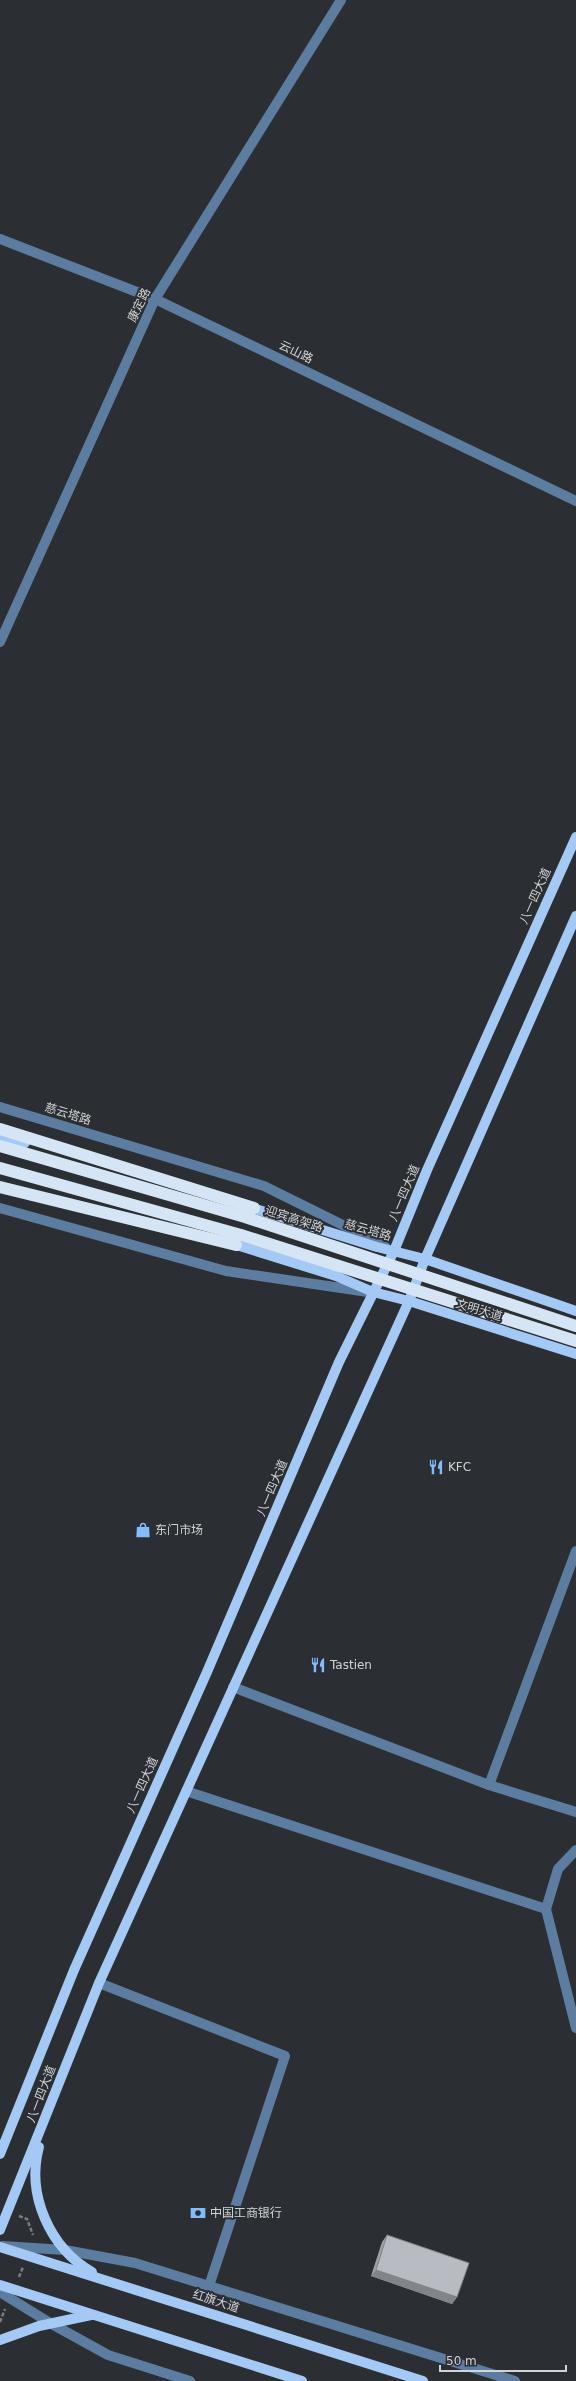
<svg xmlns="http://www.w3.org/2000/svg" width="576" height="2381" font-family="'DejaVu Sans','Noto Sans SC',sans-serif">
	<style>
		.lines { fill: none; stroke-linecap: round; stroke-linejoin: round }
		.path { stroke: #7a7d80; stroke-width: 2.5; stroke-dasharray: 4 2; stroke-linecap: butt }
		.minor { stroke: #5d7da0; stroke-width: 10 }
		.major { stroke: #a3c9f4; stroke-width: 10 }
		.highway { stroke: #d6e5f6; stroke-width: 12 }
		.highway-bridge { stroke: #d6e5f6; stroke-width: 12 }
		.wall { fill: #9ea2a7 }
		.shaded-wall { fill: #818488 }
		.building { fill: #b8bcc2; stroke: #818488 }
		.labels { text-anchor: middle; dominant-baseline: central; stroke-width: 4; stroke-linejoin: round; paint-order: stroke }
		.street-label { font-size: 12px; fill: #d2d4d7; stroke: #2b2f33 }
		.poi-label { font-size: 12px; fill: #d2d4d7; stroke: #2b2f33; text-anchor: start }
	</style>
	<rect width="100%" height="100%" fill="#2b2f33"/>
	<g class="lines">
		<g class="path">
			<path d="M19 2216 27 2219 33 2235"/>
			<path d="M19 2277 23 2267"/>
			<path d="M0 2322 5 2309"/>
		</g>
		<g class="minor">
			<path d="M0 239 155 299 576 501"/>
			<path d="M0 642 155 299 341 0"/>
			<path d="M0 1107 264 1186 385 1246"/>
			<path d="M0 1208 226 1271 368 1292"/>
			<path d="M233 1687 489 1785 576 1812"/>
			<path d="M489 1785 576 1551"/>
			<path d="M186 1791 546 1909"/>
			<path d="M576 1850 558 1869 546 1909 576 2028"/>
			<path d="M99 1983 285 2056 209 2286"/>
			<path d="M2 2246 65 2250 135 2263 515 2381"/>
			<path d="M0 2292 50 2323 108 2355 190 2381"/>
		</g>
		<g class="major">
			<path d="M0 1136 25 1143"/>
			<path d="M246 1206 377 1247 425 1259 576 1311"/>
			<path d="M230 1243 336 1276 373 1292 409 1301 576 1354"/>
			<path d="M39 2147C26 2195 50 2248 92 2272"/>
			<path d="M0 2154 74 1970 207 1672 339 1362 394 1251 427 1170 576 837"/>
			<path d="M0 2230 99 1983 409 1301 425 1259 576 916"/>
			<path d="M0 2247 423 2381"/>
			<path d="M0 2285 302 2381"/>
			<path d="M0 2340 39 2326 91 2315"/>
		</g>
		<g class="highway">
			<path d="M0 1129 254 1208"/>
			<path d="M0 1187 236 1245"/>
		</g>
		<g class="highway-bridge">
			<path d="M0 1146 245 1217 576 1326"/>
			<path d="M0 1168 241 1235 576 1341"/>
		</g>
	</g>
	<path class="wall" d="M387 2235 457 2297 452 2304 371 2276 382 2242Z"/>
	<path class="shaded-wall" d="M376 2270 457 2297 452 2304 371 2276Z"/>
	<path class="building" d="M387 2235 469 2263 457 2297 376 2270Z"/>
	<defs>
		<symbol id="restaurant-bare" viewBox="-9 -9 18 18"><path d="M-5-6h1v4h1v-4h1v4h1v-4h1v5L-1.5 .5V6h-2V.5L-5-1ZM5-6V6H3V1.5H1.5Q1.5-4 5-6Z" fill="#83bcfb" stroke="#2b2f33" stroke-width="2.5" paint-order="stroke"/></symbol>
		<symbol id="shop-bare" viewBox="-9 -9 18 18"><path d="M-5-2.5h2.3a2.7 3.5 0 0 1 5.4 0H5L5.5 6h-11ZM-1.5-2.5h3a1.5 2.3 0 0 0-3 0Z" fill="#83bcfb" stroke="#2b2f33" stroke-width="2.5" paint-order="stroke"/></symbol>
		<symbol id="bank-bare" viewBox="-9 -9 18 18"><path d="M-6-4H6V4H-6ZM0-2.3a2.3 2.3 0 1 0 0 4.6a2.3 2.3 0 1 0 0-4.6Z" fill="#83bcfb" stroke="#2b2f33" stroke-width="2.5" paint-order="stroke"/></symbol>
	</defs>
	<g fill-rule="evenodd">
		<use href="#restaurant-bare" x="425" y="1456" width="22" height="22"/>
		<use href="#shop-bare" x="132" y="1519" width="22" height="22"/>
		<use href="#restaurant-bare" x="307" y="1654" width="22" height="22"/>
		<use href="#bank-bare" x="187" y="2202" width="22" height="22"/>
	</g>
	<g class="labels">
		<g class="street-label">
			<text transform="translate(139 305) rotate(-64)">康定路</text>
			<text transform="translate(296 352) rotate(26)">云山路</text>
			<text transform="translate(535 896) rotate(-66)">八一四大道</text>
			<text transform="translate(68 1114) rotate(17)">慈云塔路</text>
			<text transform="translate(404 1193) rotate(-67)">八一四大道</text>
			<text transform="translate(294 1219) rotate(18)">迎宾高架路</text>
			<text transform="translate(368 1230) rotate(16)">慈云塔路</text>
			<text transform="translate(479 1310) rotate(17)">文明大道</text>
			<text transform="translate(272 1488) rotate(-67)">八一四大道</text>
			<text transform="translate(142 1785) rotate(-66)">八一四大道</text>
			<text transform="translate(41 2094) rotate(-69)">八一四大道</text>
			<text transform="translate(216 2301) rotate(18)">红旗大道</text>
		</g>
		<g class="poi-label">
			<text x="448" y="1467">KFC</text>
			<text x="155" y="1530">东门市场</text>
			<text x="330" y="1665">Tastien</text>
			<text x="210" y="2213">中国工商银行</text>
		</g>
	</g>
	<path d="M440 2365v6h126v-6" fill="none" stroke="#d2d4d7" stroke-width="2"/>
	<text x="446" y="2365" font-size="12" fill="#d2d4d7" stroke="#2b2f33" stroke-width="3" paint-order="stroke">50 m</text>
</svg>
